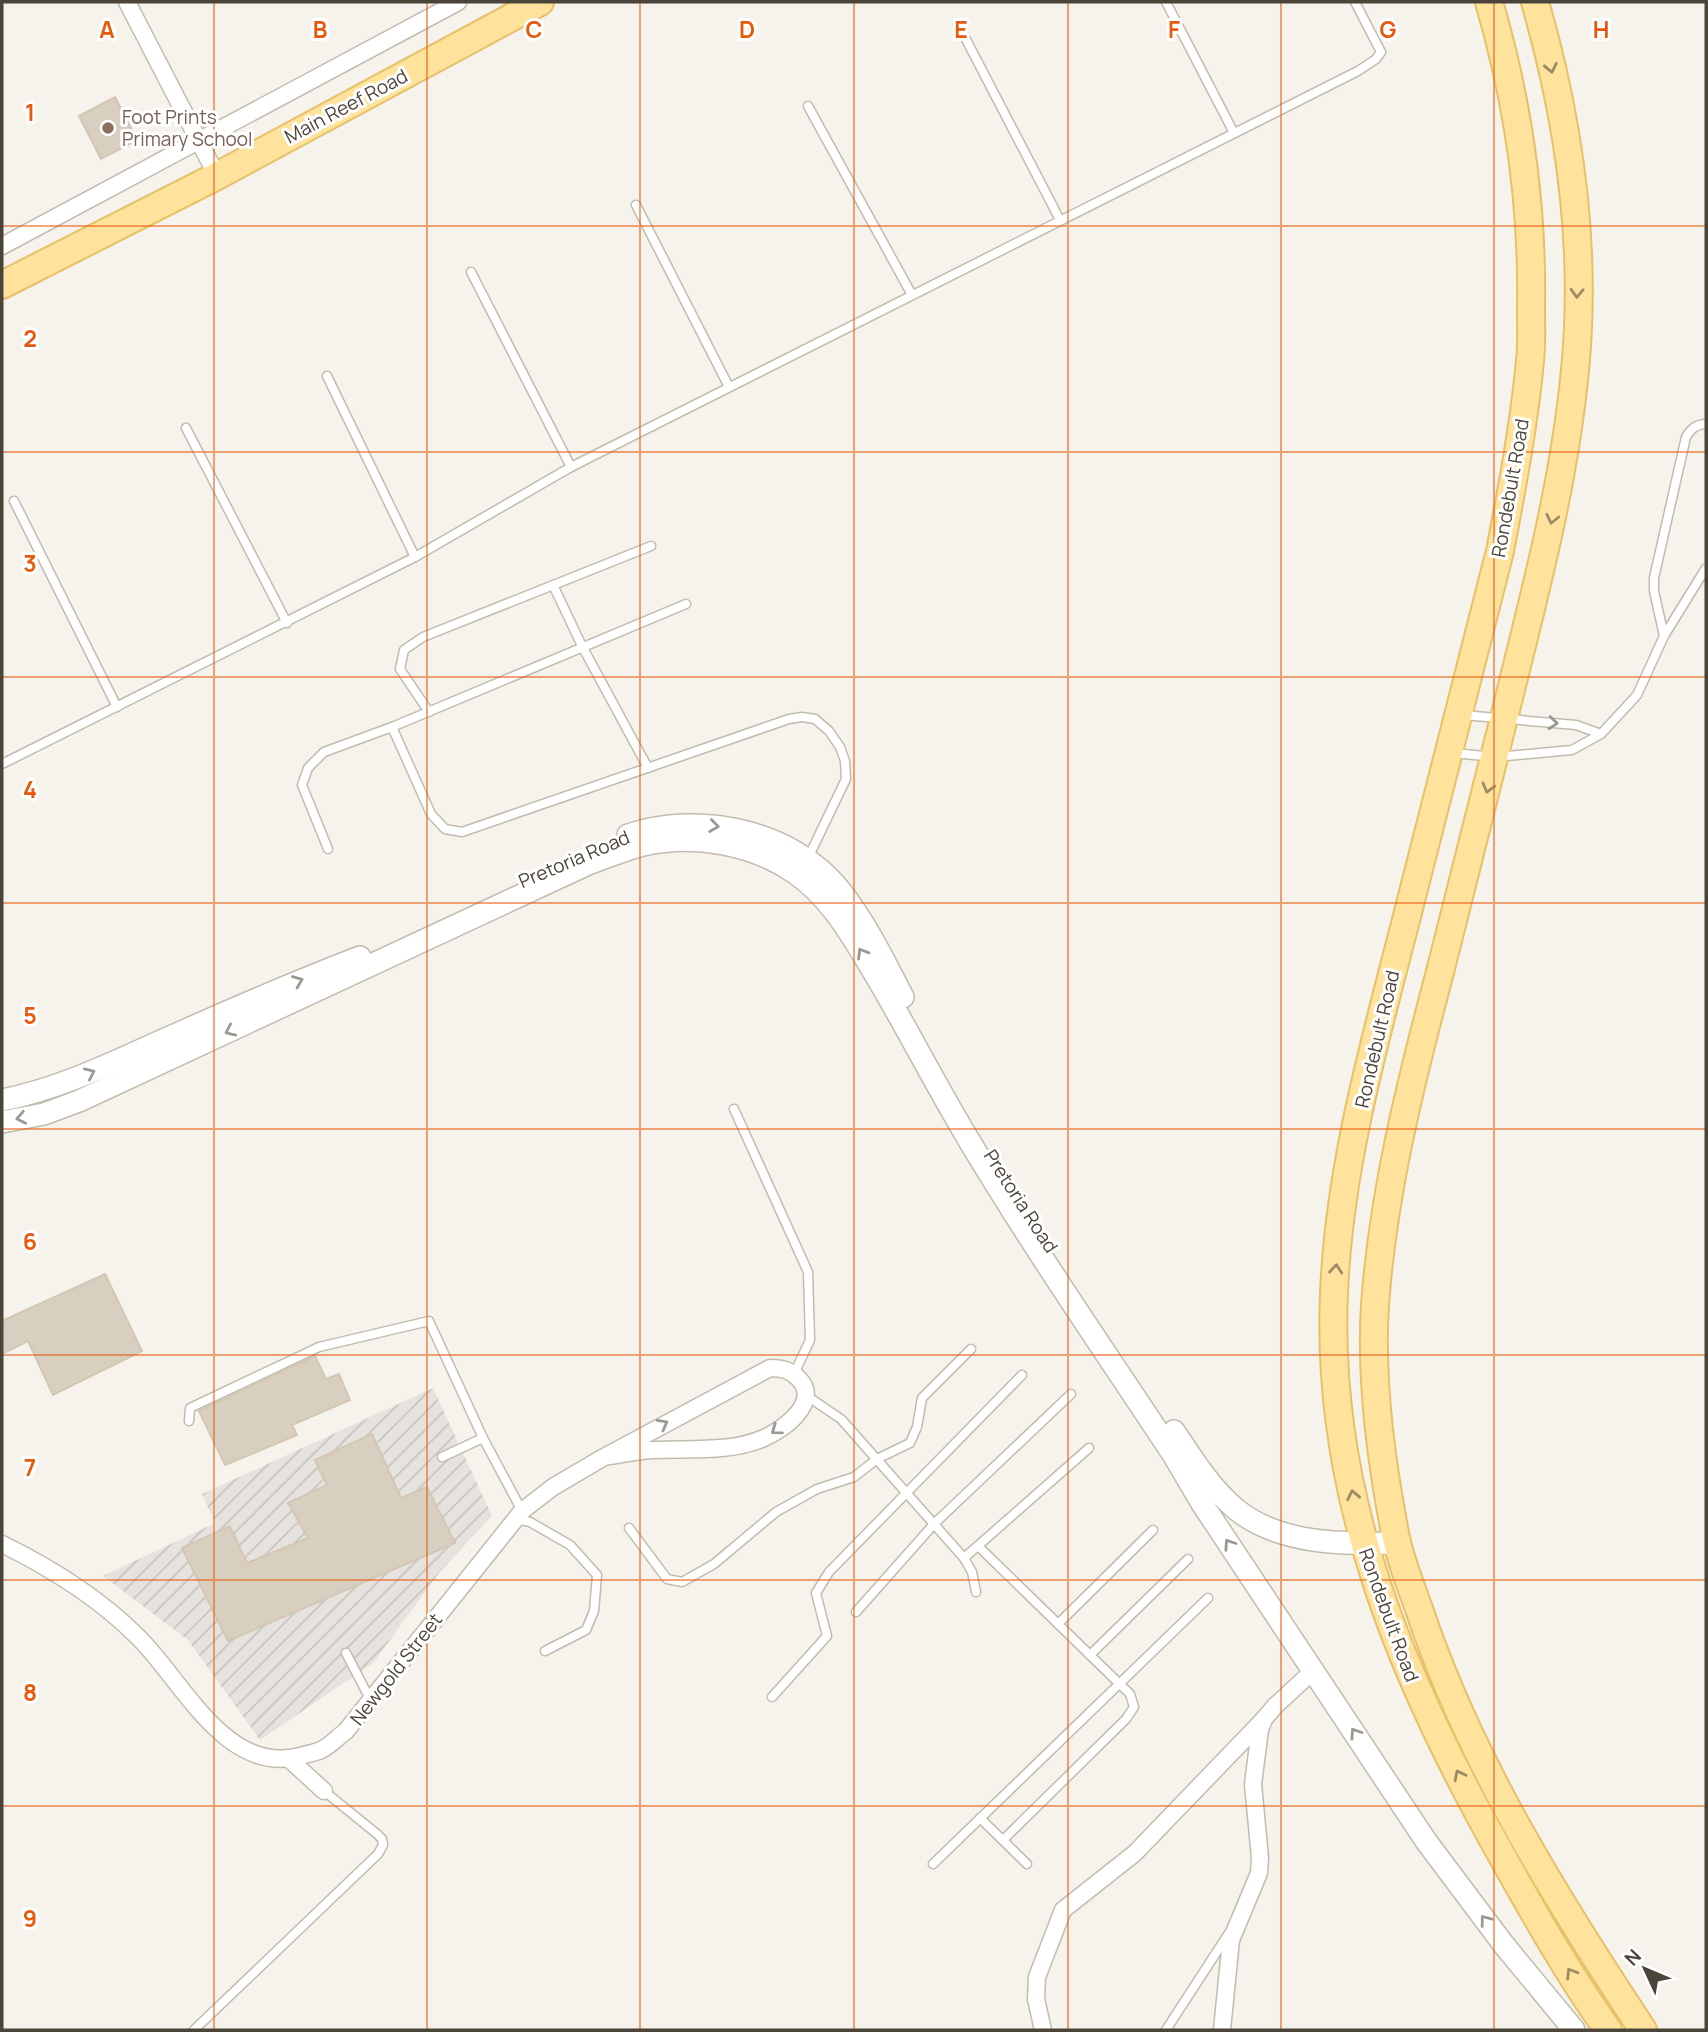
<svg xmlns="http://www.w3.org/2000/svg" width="1708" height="2032" font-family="Manrope,sans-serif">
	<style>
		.industrial { fill: url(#industrial-furrows) }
		.building { fill: #d8cfc1; stroke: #d3c7b4; stroke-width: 2 }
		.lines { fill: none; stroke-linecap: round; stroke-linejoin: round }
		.service-casing { stroke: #c2bbae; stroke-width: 11 }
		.minor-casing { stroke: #c2bbae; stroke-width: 19 }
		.tertiary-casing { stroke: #c2bbae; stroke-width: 24 }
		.primary-casing { stroke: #e6c16a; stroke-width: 30 }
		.service { stroke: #fff; stroke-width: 8 }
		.minor { stroke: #fff; stroke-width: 16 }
		.tertiary { stroke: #fff; stroke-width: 21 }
		.primary { stroke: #ffe39c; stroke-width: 26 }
		.oneway { stroke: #9c8c66 }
		.oneway2 { stroke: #9c9892 }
		.grid { fill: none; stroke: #e8590c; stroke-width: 2; stroke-opacity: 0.55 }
		.education-dot { fill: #8d6e63; stroke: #fff; stroke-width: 2.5 }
		.labels { text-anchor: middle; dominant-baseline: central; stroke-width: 6; stroke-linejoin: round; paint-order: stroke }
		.street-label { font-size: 19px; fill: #4b4439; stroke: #fff }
		.education-label { font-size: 19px; fill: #785e54; stroke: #fff; text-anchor: start }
		.grid-label { font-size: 23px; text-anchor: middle; font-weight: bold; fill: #e8590c; stroke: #fff; stroke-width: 6; stroke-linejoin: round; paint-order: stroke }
	</style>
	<defs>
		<pattern id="industrial-furrows" width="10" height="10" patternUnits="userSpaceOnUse" patternTransform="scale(1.75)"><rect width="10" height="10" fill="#e6e2dd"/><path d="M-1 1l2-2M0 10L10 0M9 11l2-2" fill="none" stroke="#c7c3be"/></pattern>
	</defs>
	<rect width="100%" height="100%" fill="#f6f3ec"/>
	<path class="industrial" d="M433 1388 492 1516 439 1573 373 1663 260 1740 188 1640 103 1576 215 1523 202 1494Z"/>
	<g class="building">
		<path d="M115 97 137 140 101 159 79 116Z"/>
		<path d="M105 1274 142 1351 53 1395 28 1341 2 1354V1321Z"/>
		<path d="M315 1356 326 1379 339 1374 350 1400 292 1425 297 1435 225 1465 199 1411Z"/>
		<path d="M372 1434 401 1498 427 1487 455 1543 228 1641 182 1548 230 1526 247 1563 308 1538 288 1503 327 1485 315 1460Z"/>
	</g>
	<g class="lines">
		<defs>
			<g id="service">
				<path d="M1166 2 1234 133"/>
				<path d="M958 24 1060 220"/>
				<path d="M808 106 912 295"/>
				<path d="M636 205 729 387"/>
				<path d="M471 272 571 467"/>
				<path d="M327 376 415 557"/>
				<path d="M186 428 287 623"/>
				<path d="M14 501 117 707"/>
				<path d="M553 585 582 646 648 768"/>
				<path d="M1664 636 1654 591V578L1686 437C1691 429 1696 424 1706 424"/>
				<path d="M429 712 400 669 404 650 423 637 651 546"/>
				<path d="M1463 715 1576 725 1601 734"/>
				<path d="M392 727 431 814 445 829 462 832 789 719 802 717 815 719 829 731 840 747 845 761 846 779 808 858"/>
				<path d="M1452 753 1496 757 1572 750 1601 734 1637 695 1664 636 1706 568"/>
				<path d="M2 764 415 557 571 467 1358 71 1376 59 1381 52 1355 2"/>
				<path d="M328 849 302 785 308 768 324 752 392 727 686 604"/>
				<path d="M734 1109 808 1272 810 1340 794 1374"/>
				<path d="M807 1396 841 1419 964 1558 972 1572 976 1592"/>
				<path d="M189 1421 190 1408 319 1347 429 1321 483 1438"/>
				<path d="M442 1457 483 1438 522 1511"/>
				<path d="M516 1519 530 1522 570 1545 597 1575 594 1611 586 1630 545 1651"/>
				<path d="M629 1528 667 1579 682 1582 714 1564 776 1512 817 1489 854 1477 877 1459 910 1443 917 1427 922 1398 971 1349"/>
				<path d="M978 1546 1130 1694 1134 1707 1126 1719 1003 1840"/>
				<path d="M964 1558 1089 1448"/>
				<path d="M856 1612 934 1524 1071 1394"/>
				<path d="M1058 1624 1153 1530"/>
				<path d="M346 1653 371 1701"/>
				<path d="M1090 1655 1188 1559"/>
				<path d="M772 1697 827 1636 816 1593 829 1572 1022 1375"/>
				<path d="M980 1818 1027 1864"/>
				<path d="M933 1864 1208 1598"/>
				<path d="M194 2030 378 1854 383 1845 382 1839 377 1834 324 1791"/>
				<path d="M1166 2030 1229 1933"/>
			</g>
			<g id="minor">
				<path d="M127 2 217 176"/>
				<path d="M2 246 458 2"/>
				<path d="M2 1544C51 1568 99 1598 138 1637 182 1680 226 1776 300 1756 306 1754 315 1753 321 1750 330 1746 338 1737 346 1731L522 1511 553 1487 604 1457 770 1368C782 1368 791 1370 799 1379 821 1401 785 1429 764 1438 730 1453 688 1448 652 1450 636 1451 619 1455 604 1457"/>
				<path d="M289 1759 324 1791"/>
				<path d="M1043 2030 1036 1999 1037 1977 1063 1910 1135 1853 1264 1719"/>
				<path d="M1222 2030 1231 1940 1259 1873 1260 1858 1253 1784 1260 1730 1264 1719 1275 1706 1313 1671"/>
			</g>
			<g id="tertiary">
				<path d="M628 835C699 811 792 830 840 890 866 923 884 960 903 997"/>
				<path d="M2 1100C64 1088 119 1059 177 1034 237 1007 298 981 360 957"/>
				<path d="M2 1122 44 1114 79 1101 588 864C607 857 625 850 643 845 694 833 753 844 795 873 831 898 851 935 873 971 906 1026 934 1082 967 1137 1032 1246 1104 1350 1174 1456L1201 1502 1426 1841 1504 1945 1574 2030"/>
				<path d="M1174 1431C1192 1458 1211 1489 1237 1510 1281 1545 1343 1544 1397 1543"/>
			</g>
			<g id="primary">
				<path d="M1489 2C1518 101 1533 205 1531 308 1531 325 1532 344 1530 361 1524 425 1512 488 1500 551 1469 676 1437 800 1405 924 1374 1044 1339 1168 1334 1293 1325 1498 1403 1681 1502 1856 1535 1915 1569 1975 1608 2030"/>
				<path d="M1535 2C1569 120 1587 247 1575 370 1564 487 1533 600 1505 714 1484 800 1462 886 1440 972 1411 1081 1383 1192 1375 1305 1370 1382 1381 1462 1396 1538 1401 1562 1411 1586 1419 1609 1469 1759 1556 1899 1643 2030"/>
				<path d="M2 285 217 176 540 2"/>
			</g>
		</defs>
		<use href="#service" class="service-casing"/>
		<use href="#minor" class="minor-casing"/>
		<use href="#tertiary" class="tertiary-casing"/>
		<use href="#primary" class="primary-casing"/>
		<use href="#service" class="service"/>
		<use href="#minor" class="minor"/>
		<use href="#tertiary" class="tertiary"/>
		<use href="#primary" class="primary"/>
	</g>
	<defs><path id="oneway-chevron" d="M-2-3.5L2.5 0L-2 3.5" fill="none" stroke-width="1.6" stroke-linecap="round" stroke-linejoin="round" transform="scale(1.75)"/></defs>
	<g class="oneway">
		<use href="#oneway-chevron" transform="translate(1551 68) rotate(78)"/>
		<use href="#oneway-chevron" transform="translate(1577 293) rotate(92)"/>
		<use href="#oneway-chevron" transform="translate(1552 519) rotate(103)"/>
		<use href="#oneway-chevron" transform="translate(1488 788) rotate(105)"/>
		<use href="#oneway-chevron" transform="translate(1336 1269) rotate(-85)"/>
		<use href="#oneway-chevron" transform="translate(1353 1495) rotate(-102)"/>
		<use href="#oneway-chevron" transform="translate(1459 1775) rotate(-117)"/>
		<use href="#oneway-chevron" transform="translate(1571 1973) rotate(-122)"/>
	</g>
	<g class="oneway2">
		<use href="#oneway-chevron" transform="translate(1553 723) rotate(5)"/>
		<use href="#oneway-chevron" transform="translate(714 826) rotate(8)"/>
		<use href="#oneway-chevron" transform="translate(862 953) rotate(-121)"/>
		<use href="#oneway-chevron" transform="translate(298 981) rotate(-22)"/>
		<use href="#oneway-chevron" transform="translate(230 1031) rotate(155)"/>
		<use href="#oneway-chevron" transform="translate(90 1073) rotate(-25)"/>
		<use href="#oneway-chevron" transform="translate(21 1118) rotate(169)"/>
		<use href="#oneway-chevron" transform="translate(663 1424) rotate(-29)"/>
		<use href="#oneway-chevron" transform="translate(776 1430) rotate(144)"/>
		<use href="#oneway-chevron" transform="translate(1229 1544) rotate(-124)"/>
		<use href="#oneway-chevron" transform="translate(1355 1733) rotate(-124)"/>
		<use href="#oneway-chevron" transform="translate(1485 1920) rotate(-127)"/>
	</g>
	<path class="grid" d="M214 2V2030M427 2V2030M640 2V2030M854 2V2030M1068 2V2030M1281 2V2030M1494 2V2030M2 226H1706M2 452H1706M2 677H1706M2 903H1706M2 1129H1706M2 1355H1706M2 1580H1706M2 1806H1706"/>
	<circle class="education-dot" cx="108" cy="128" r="7"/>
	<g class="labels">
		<g class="street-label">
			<text transform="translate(346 106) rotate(-28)">Main Reef Road</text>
			<text transform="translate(1510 488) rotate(-80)">Rondebult Road</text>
			<text transform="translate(574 859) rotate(-23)">Pretoria Road</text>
			<text transform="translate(1377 1039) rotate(-77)">Rondebult Road</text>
			<text transform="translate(1021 1201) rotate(57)">Pretoria Road</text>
			<text transform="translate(1389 1615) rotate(70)">Rondebult Road</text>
			<text transform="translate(396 1669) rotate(-52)">Newgold Street</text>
		</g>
		<g class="education-label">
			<text x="122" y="117">Foot Prints<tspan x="122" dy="22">Primary School</tspan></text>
		</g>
	</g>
	<g class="grid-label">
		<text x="107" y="38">A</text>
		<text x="320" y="38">B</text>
		<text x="534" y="38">C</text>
		<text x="747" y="38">D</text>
		<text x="961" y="38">E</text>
		<text x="1174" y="38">F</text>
		<text x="1388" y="38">G</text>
		<text x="1601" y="38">H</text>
		<text x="30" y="121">1</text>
		<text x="30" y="347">2</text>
		<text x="30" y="572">3</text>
		<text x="30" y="798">4</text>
		<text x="30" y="1024">5</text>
		<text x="30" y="1250">6</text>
		<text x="30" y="1476">7</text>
		<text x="30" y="1701">8</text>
		<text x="30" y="1927">9</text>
	</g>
	<rect width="1708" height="2032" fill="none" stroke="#4b4439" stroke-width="7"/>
	<g transform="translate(1645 1969) rotate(314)" stroke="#ffffff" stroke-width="5" paint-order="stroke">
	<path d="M0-5L12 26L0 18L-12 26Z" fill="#4b4439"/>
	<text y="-10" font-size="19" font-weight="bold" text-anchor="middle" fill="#4b4439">N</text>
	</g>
</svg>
